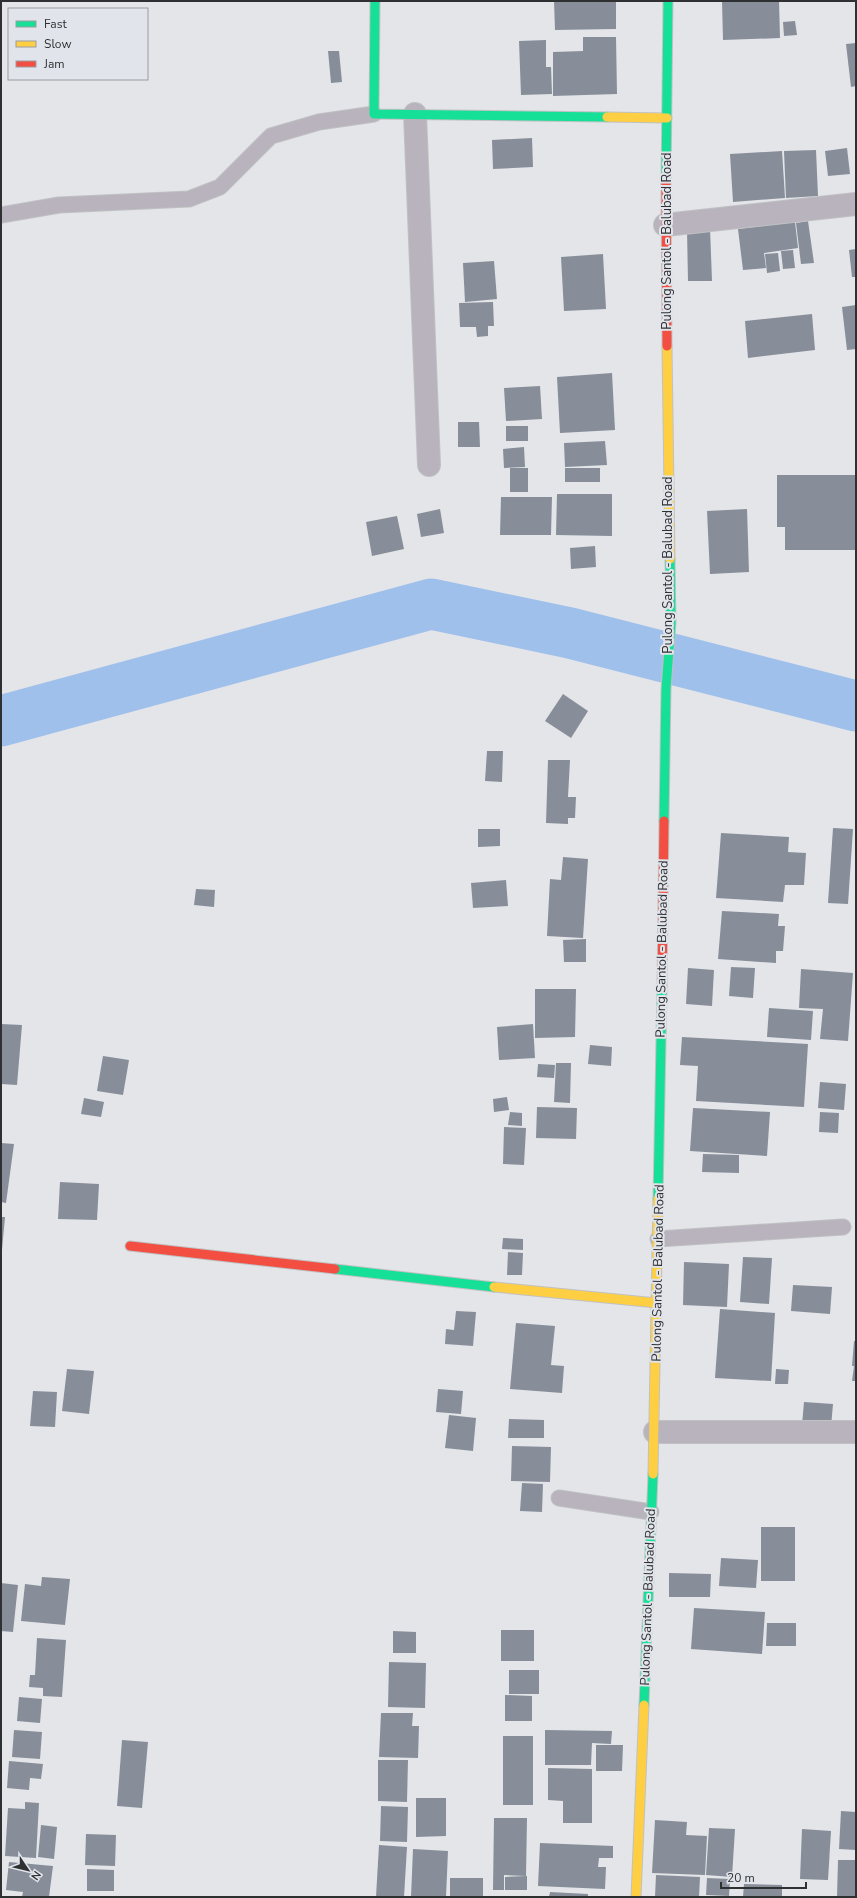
<svg xmlns="http://www.w3.org/2000/svg" width="857" height="1898" font-family="'Nunito Sans',sans-serif">
	<style>
		.lines { fill: none; stroke-linecap: round; stroke-linejoin: round }
		.river { stroke: #a0c0ec; stroke-width: 51 }
		.building { fill: #878e99 }
		.lane-casing { stroke: #c0c1c3; stroke-width: 17 }
		.street-casing { stroke: #c0c1c3; stroke-width: 24 }
		.fast-casing { stroke: #c0c1c3; stroke-width: 11 }
		.slow-casing { stroke: #c0c1c3; stroke-width: 11 }
		.jam-casing { stroke: #c0c1c3; stroke-width: 11 }
		.lane { stroke: #b8b3bd; stroke-width: 15 }
		.street { stroke: #b8b3bd; stroke-width: 22 }
		.fast { stroke: #16e098; stroke-width: 9 }
		.slow { stroke: #ffcf43; stroke-width: 9 }
		.jam { stroke: #f24e42; stroke-width: 9 }
		.labels { text-anchor: middle; dominant-baseline: central; stroke-width: 4; stroke-linejoin: round; paint-order: stroke }
		.street-label { font-size: 13px; fill: #2f3032; stroke: #e1e4ea }
	</style>
	<rect width="100%" height="100%" fill="#e3e5e8"/>
	<g class="lines">
		<path class="river" d="M1 721 431 604 570 633 856 706"/>
	</g>
	<g class="building">
		<path d="M554 1H616V29L555 30Z"/>
		<path d="M722 1H779L780 38 723 40Z"/>
		<path d="M795 21 797 35 784 36 783 22Z"/>
		<path d="M583 37H616L617 94 553 96V52L583 51Z"/>
		<path d="M546 40V67H551L552 94 521 95 519 41Z"/>
		<path d="M856 43V86L851 87 846 44Z"/>
		<path d="M328 51H339L342 82 331 83Z"/>
		<path d="M532 138 533 167 493 169 492 140Z"/>
		<path d="M847 148 850 174 828 176 825 151Z"/>
		<path d="M816 150 818 196 786 198 784 151Z"/>
		<path d="M782 151 785 198 733 202 730 154Z"/>
		<path d="M808 221 814 263 801 264 796 223Z"/>
		<path d="M795 222 798 248 764 253 766 268 743 270 738 229Z"/>
		<path d="M710 228 712 281H688L687 229Z"/>
		<path d="M856 249V277H852L849 250Z"/>
		<path d="M793 250 795 268 783 269 781 251Z"/>
		<path d="M778 253 780 271 767 273 765 254Z"/>
		<path d="M603 254 606 309 564 311 561 257Z"/>
		<path d="M494 261 497 299 465 302 463 263Z"/>
		<path d="M493 302 494 326H488V336L477 337 476 327H460L459 303Z"/>
		<path d="M856 305V349L847 350 842 307Z"/>
		<path d="M812 314 815 350 748 358 745 321Z"/>
		<path d="M612 373 615 430 560 433 557 377Z"/>
		<path d="M540 386 542 419 506 421 504 388Z"/>
		<path d="M458 422H479L480 447H458Z"/>
		<rect x="506" y="426" width="22" height="15"/>
		<path d="M605 441 607 465 565 467 564 443Z"/>
		<path d="M524 447 525 467 504 468 503 449Z"/>
		<rect x="510" y="468" width="18" height="24"/>
		<rect x="565" y="468" width="35" height="14"/>
		<path d="M777 475H856V550H785V527H777Z"/>
		<path d="M557 494H612V536L556 535Z"/>
		<path d="M501 497H552L551 535H500Z"/>
		<path d="M440 509 444 533 421 537 417 514Z"/>
		<path d="M747 509 749 572 710 574 707 511Z"/>
		<path d="M397 516 404 549 372 556 366 522Z"/>
		<path d="M595 546 596 567 571 569 570 548Z"/>
		<path d="M563 694 588 711 571 738 545 721Z"/>
		<path d="M487 751H503L502 782 485 781Z"/>
		<path d="M548 760H570L568 797H576L575 818H568V824L546 823Z"/>
		<path d="M833 828 853 829 848 904 828 903Z"/>
		<path d="M478 829H500V846L478 847Z"/>
		<path d="M721 833 789 837 788 852 806 853 804 885H785L783 902 716 898Z"/>
		<path d="M563 857 588 859 583 938 547 936 550 879 561 880Z"/>
		<path d="M506 880 508 906 473 908 471 883Z"/>
		<path d="M196 889 215 890 214 907 194 905Z"/>
		<path d="M722 911 779 914 778 926H785L783 951H776V963L718 959Z"/>
		<path d="M586 939V962H564L563 940Z"/>
		<path d="M731 967 755 968 753 998 729 996Z"/>
		<path d="M688 968 714 970 712 1006 686 1004Z"/>
		<path d="M801 969 853 973 848 1041 820 1039 823 1009 799 1008Z"/>
		<path d="M535 989H576L575 1037 535 1038Z"/>
		<path d="M769 1008 813 1011 811 1040 767 1037Z"/>
		<path d="M1 1024 22 1025 17 1085 1 1084Z"/>
		<path d="M533 1024 535 1058 499 1060 497 1027Z"/>
		<path d="M682 1037 808 1044 804 1107 696 1101 698 1066 680 1065Z"/>
		<path d="M590 1045 612 1047 611 1066 588 1064Z"/>
		<path d="M103 1056 129 1060 123 1095 97 1091Z"/>
		<path d="M556 1063H571L570 1103 554 1102Z"/>
		<path d="M538 1064 555 1065 554 1078 537 1077Z"/>
		<path d="M820 1082 846 1084 844 1110 818 1108Z"/>
		<path d="M507 1097 509 1110 494 1112 493 1099Z"/>
		<path d="M84 1098 104 1102 101 1117 81 1114Z"/>
		<path d="M537 1107 577 1108 576 1139 536 1138Z"/>
		<path d="M693 1108 770 1112 767 1156 690 1151Z"/>
		<path d="M510 1112 522 1113V1126L508 1125Z"/>
		<path d="M820 1112 839 1113 838 1133 819 1132Z"/>
		<path d="M504 1127 526 1128 524 1165 503 1164Z"/>
		<path d="M1 1143 14 1144 6 1203 1 1202Z"/>
		<path d="M703 1154 739 1155V1173L702 1172Z"/>
		<path d="M60 1182 99 1184 97 1220 58 1219Z"/>
		<path d="M1 1217H5L2 1250H1Z"/>
		<path d="M503 1238 523 1239V1250L502 1249Z"/>
		<path d="M508 1252 523 1253 522 1275H507Z"/>
		<path d="M743 1257 772 1258 769 1304 740 1302Z"/>
		<path d="M684 1262 729 1264 727 1307 683 1305Z"/>
		<path d="M793 1285 832 1287 830 1314 791 1311Z"/>
		<path d="M720 1309 775 1313 771 1381 715 1378Z"/>
		<path d="M456 1311 476 1312 473 1346 445 1344 446 1329 454 1330Z"/>
		<path d="M516 1323 555 1326 551 1365 564 1366 562 1393 510 1389Z"/>
		<path d="M854 1341H856V1381H852L854 1366H852Z"/>
		<path d="M67 1369 94 1371 89 1414 62 1411Z"/>
		<path d="M776 1369 789 1370 788 1384H775Z"/>
		<path d="M438 1389 463 1391 461 1414 436 1412Z"/>
		<path d="M33 1391 57 1392 55 1427 30 1426Z"/>
		<path d="M804 1402 833 1404 831 1427 802 1425Z"/>
		<path d="M449 1415 476 1418 473 1451 445 1448Z"/>
		<path d="M509 1419 544 1420V1438H508Z"/>
		<path d="M512 1446 551 1447 550 1482 511 1481Z"/>
		<path d="M522 1483 543 1484 542 1512 520 1511Z"/>
		<rect x="761" y="1527" width="34" height="54"/>
		<path d="M721 1558 758 1560 756 1588 719 1586Z"/>
		<path d="M669 1573 711 1574 710 1597H669Z"/>
		<path d="M42 1577 70 1579 65 1625 21 1621 25 1584 41 1586Z"/>
		<path d="M1 1583 18 1585 13 1632 1 1631Z"/>
		<path d="M694 1608 765 1612 762 1654 691 1649Z"/>
		<path d="M767 1623H796V1646H766Z"/>
		<rect x="501" y="1630" width="33" height="31"/>
		<path d="M393 1631 416 1632V1653H393Z"/>
		<path d="M37 1638 66 1640 62 1697 43 1696V1688L29 1687 30 1675H35Z"/>
		<path d="M389 1662 426 1663 425 1708 388 1707Z"/>
		<rect x="509" y="1670" width="30" height="24"/>
		<path d="M505 1695 532 1696V1721H505Z"/>
		<path d="M19 1697 42 1699 40 1723 17 1721Z"/>
		<path d="M381 1713H413L412 1726H419L418 1758 379 1757Z"/>
		<path d="M14 1730 42 1732 40 1759 12 1757Z"/>
		<path d="M545 1730 612 1731 611 1744 592 1743 591 1765H545Z"/>
		<rect x="503" y="1736" width="30" height="69"/>
		<path d="M122 1740 148 1742 142 1808 117 1806Z"/>
		<path d="M596 1745H623L622 1771H596Z"/>
		<path d="M378 1760H408L407 1802 378 1801Z"/>
		<path d="M9 1761 43 1764 41 1779 30 1778 29 1790 7 1788Z"/>
		<path d="M548 1768 592 1769V1823H563V1801L548 1800Z"/>
		<path d="M416 1798H446V1836L416 1837Z"/>
		<path d="M25 1802 39 1803 36 1858 5 1856 8 1808 25 1809Z"/>
		<path d="M381 1806 408 1807 407 1842 380 1841Z"/>
		<path d="M841 1811 856 1812V1850L839 1849Z"/>
		<path d="M494 1818H527L526 1876 504 1875V1890H493Z"/>
		<path d="M655 1820 687 1822 686 1835 707 1836 705 1875 652 1873Z"/>
		<path d="M41 1825 57 1827 54 1859 38 1857Z"/>
		<path d="M709 1828 735 1829 732 1877 706 1875Z"/>
		<path d="M802 1829 831 1831 828 1880 800 1879Z"/>
		<path d="M86 1834 116 1835 115 1866 85 1865Z"/>
		<path d="M540 1843 613 1846V1858H599L598 1867H606L605 1889 538 1886Z"/>
		<path d="M379 1845 407 1847 404 1897H376Z"/>
		<path d="M413 1849 448 1851 446 1897H411Z"/>
		<path d="M838 1860H856V1897H837Z"/>
		<path d="M9 1862 53 1866 49 1897H22L23 1892 6 1890Z"/>
		<path d="M87 1869 114 1870V1891H87Z"/>
		<path d="M656 1875 700 1877 699 1897H655Z"/>
		<path d="M527 1876V1890H505V1877Z"/>
		<rect x="450" y="1878" width="33" height="19"/>
		<path d="M707 1878 730 1879 729 1896 706 1895Z"/>
		<path d="M744 1884 782 1885V1897H743Z"/>
		<path d="M550 1892 588 1894V1897H549Z"/>
	</g>
	<g class="lines">
		<defs>
			<g id="lane">
				<path d="M1 215 59 205 189 199 220 187 271 136 319 122 374 114"/>
				<path d="M658 1239 843 1227"/>
				<path d="M559 1498 651 1512"/>
			</g>
			<g id="street">
				<path d="M415 114 429 465"/>
				<path d="M665 225 856 204"/>
				<path d="M655 1432H856"/>
			</g>
			<g id="fast">
				<path d="M375 1 374 114 607 117"/>
				<path d="M666 183 668 1"/>
				<path d="M664 821 666 689 671 622 670 559"/>
				<path d="M658 1199 662 987"/>
				<path d="M335 1269 494 1287"/>
				<path d="M644 1705 653 1474"/>
			</g>
			<g id="slow">
				<path d="M607 117 667 118"/>
				<path d="M667 346 670 559"/>
				<path d="M494 1287 657 1303"/>
				<path d="M653 1474 658 1199"/>
				<path d="M636 1897 644 1705"/>
			</g>
			<g id="jam">
				<path d="M666 183 667 346"/>
				<path d="M662 987 664 821"/>
				<path d="M130 1246 335 1269"/>
			</g>
		</defs>
		<use href="#lane" class="lane-casing"/>
		<use href="#street" class="street-casing"/>
		<use href="#fast" class="fast-casing"/>
		<use href="#slow" class="slow-casing"/>
		<use href="#jam" class="jam-casing"/>
		<use href="#lane" class="lane"/>
		<use href="#street" class="street"/>
		<use href="#fast" class="fast"/>
		<use href="#slow" class="slow"/>
		<use href="#jam" class="jam"/>
	</g>
	<g class="labels">
		<g class="street-label">
			<text transform="translate(667 241) rotate(-90)">Pulong Santol - Balubad Road</text>
			<text transform="translate(668 565) rotate(-90)">Pulong Santol - Balubad Road</text>
			<text transform="translate(662 949) rotate(-89)">Pulong Santol - Balubad Road</text>
			<text transform="translate(658 1273) rotate(-89)">Pulong Santol - Balubad Road</text>
			<text transform="translate(648 1597) rotate(-88)">Pulong Santol - Balubad Road</text>
		</g>
	</g>
	<rect width="857" height="1898" fill="none" stroke="#2f3032" stroke-width="4"/>
	<rect x="8" y="8" width="140" height="72" fill="#e1e4ea" stroke="#9a9ca0"/>
	<rect x="16" y="21" width="20" height="6" fill="#16e098" stroke="#9a9ca0"/>
	<text x="44" y="28" font-size="12" fill="#2f3032">Fast</text>
	<rect x="16" y="41" width="20" height="6" fill="#ffcf43" stroke="#9a9ca0"/>
	<text x="44" y="48" font-size="12" fill="#2f3032">Slow</text>
	<rect x="16" y="61" width="20" height="6" fill="#f24e42" stroke="#9a9ca0"/>
	<text x="44" y="68" font-size="12" fill="#2f3032">Jam</text>
	<g transform="translate(28 1870) rotate(125)" stroke="#e1e4ea" stroke-width="3" paint-order="stroke">
	<path d="M0-3L7 15L0 10L-7 15Z" fill="#2f3032"/>
	<text y="-6" font-size="11" font-weight="bold" text-anchor="middle" fill="#2f3032">N</text>
	</g>
	<path d="M721 1882v6h85v-6" fill="none" stroke="#2f3032" stroke-width="2"/>
	<text x="727" y="1882" font-size="12" fill="#2f3032" stroke="#e1e4ea" stroke-width="3" paint-order="stroke">20 m</text>
</svg>
